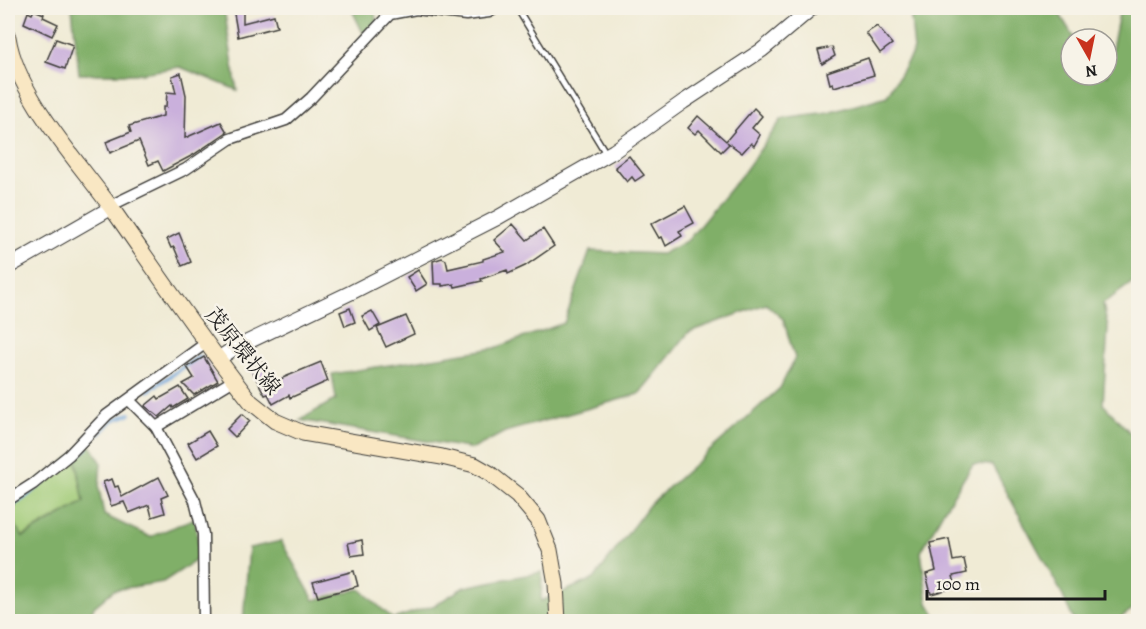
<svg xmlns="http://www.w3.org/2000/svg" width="1146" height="629" font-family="Alegreya,'Noto Serif JP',serif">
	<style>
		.green { fill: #a1cb77; stroke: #5e744a; stroke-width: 1.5 }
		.forest { fill: #80af68; stroke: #4e6642; stroke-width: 1.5 }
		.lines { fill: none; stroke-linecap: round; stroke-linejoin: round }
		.stream { stroke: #6da4db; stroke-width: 4 }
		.building { fill: #cab0dc }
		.service-casing { stroke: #3c3b38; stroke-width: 8 }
		.minor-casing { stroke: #3c3b38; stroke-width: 13 }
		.tertiary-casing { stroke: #3c3b38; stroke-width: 16 }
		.secondary-casing { stroke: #3c3b38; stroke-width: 17 }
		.service { stroke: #fff; stroke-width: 5 }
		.minor { stroke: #fff; stroke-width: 10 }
		.tertiary { stroke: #fff; stroke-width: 14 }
		.secondary { stroke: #f9e7c3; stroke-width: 15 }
		.labels { text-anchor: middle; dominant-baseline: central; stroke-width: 5; stroke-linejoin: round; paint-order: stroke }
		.street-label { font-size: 21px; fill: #1c1c1c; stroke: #f7f3e8 }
	</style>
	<rect width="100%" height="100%" fill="#f7f3e8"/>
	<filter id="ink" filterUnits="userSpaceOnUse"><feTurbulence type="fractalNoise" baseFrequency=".0167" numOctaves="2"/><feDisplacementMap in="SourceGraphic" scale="12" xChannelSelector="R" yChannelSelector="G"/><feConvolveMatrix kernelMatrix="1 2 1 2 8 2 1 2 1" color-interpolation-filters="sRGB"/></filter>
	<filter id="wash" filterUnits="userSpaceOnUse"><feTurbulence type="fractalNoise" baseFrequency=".008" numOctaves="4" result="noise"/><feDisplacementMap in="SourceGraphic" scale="24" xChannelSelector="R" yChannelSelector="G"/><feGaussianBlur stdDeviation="1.35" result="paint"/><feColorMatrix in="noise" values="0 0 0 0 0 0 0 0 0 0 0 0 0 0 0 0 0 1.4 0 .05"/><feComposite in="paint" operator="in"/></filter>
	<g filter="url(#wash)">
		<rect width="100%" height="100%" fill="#f0ebd5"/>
		<path class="green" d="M75 453 84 502 22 537 8 514V503Z"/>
		<g class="forest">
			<path d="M72 8H224L237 90 180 67 135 74H79Z"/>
			<path d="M351 8H373L377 21 364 35Z"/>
			<path d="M910 8H1056L1075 39H1071V75H1107L1120 8H1138V278L1103 304 1108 328 1103 404 1138 441V605L1119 619 1121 621H1074L1061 592 992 465 973 464 944 510 921 552 928 603 939 621 243 622 249 548 281 541 314 600 360 589 393 619 435 605 464 587 542 572 541 601 594 579 649 505 780 388 795 358 783 319 766 304 689 332 639 394 505 432 473 449 300 420 336 399 332 374 495 348 564 323 590 251 662 254 688 240 744 172 782 119 829 113 887 96 914 50Z"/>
			<path d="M89 442 101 462 99 488 104 515 150 537 195 518 200 558 163 582 114 590 94 607 87 621H8V514L23 537 84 502 75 453Z"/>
		</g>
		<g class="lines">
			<g class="stream">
				<path d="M148 391 200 356"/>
				<path d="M100 434 113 420 130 414"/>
				<path d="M8 508 24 498 87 448"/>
			</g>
		</g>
		<g id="blocks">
			<g class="building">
				<path d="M233 8H243V23L274 15 277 27 238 37Z"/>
				<path d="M34 10 44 14 43 17 58 24 52 36 24 23 28 12 32 14Z"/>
				<path d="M877 26 892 44 880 53 866 33Z"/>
				<path d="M56 39 73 45 65 69 46 62Z"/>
				<path d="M832 47 835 56 822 64 818 50Z"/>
				<path d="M868 58 874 75 834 87 833 83 830 84 827 72Z"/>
				<path d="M181 73 186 95 185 138 221 122 227 132 193 155 163 171 158 161 149 165 139 141 110 153 106 142 131 132 129 126 163 116V107H166L167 92 176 93 172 76Z"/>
				<path d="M754 108 762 116 752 128 760 135 754 146 751 143 742 153 727 142 729 144 721 152 699 130 695 134 688 128 698 116 726 141Z"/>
				<path d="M629 156 644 175 635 181 632 177 627 182 615 167Z"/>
				<path d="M685 206 694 223 679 231 682 236 666 246 662 237 659 238 651 224Z"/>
				<path d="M513 224 527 240 543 229 554 246 525 266 508 274 507 270 481 279 482 281 455 287 454 284 442 286V284H434L433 261 442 258 446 260 448 269 483 261V259L505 252 494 240Z"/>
				<path d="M179 233 191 262 182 266 174 247 171 248 167 239Z"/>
				<path d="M418 270 427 284 416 291 407 277Z"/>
				<path d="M350 308 355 322 345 326 340 312Z"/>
				<path d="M372 311 380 325 370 331 362 316Z"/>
				<path d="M406 316 414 334 386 347 377 328Z"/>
				<path d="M204 357 218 381 194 395 183 384 194 378 187 367Z"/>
				<path d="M263 362 273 382 321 362 328 381 290 398 289 395 273 404 268 394 265 395 251 369Z"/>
				<path d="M180 387 188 399 173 408 172 406 159 417 145 406 157 396 159 399Z"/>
				<path d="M242 414 250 421 235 437 227 429Z"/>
				<path d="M208 431 217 446 197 458 188 443Z"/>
				<path d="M159 477 168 495 161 498 165 513 152 517 149 505 129 513 124 502 111 506 103 482 112 479 115 487 118 486 122 497Z"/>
				<path d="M949 539 953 561 964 559 967 573 953 576 956 587 931 594 926 574 936 571 930 543Z"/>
				<path d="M362 540 364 554 351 556 348 543Z"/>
				<path d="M354 571 358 586 318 597 313 582Z"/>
			</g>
		</g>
	</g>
	<g filter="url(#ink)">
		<use href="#blocks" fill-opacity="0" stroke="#3c3b38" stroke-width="1.5"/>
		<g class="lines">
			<defs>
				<path id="service" d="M517 8 607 155"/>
				<g id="minor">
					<path d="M111 208 118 202 186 169 230 139 286 120 311 98 390 14 416 9 466 15 489 12 496 8"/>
					<path d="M129 400 156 427 195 501 203 534 204 622"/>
					<path d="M156 427 234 380"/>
					<path d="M8 500 33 484 69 455 107 415 206 343"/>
				</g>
				<g id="tertiary">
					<path d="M8 267 111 208"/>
					<path d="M218 359 233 349 352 292 497 218 614 151 683 102 762 50 812 8"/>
				</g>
				<path id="secondary" d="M8 37C17 96 78 161 113 210 158 274 202 340 251 402L275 421 303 433 442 457 475 465 489 473 517 495 538 520 550 550 556 584 558 622"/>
			</defs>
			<use href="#service" class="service-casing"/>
			<use href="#minor" class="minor-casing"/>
			<use href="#tertiary" class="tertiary-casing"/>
			<use href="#secondary" class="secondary-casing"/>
			<use href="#service" class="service"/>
			<use href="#minor" class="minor"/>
			<use href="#tertiary" class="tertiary"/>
			<use href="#secondary" class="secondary"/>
		</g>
	</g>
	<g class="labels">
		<g class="street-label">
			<text transform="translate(243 351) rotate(51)">茂原環状線</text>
		</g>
	</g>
	<rect width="1146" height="629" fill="none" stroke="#f7f3e8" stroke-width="30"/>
	<g transform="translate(1089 57) rotate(171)"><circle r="28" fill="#f7f3e8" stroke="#9f9d96" stroke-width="1.5"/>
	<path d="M0-4.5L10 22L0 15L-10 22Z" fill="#c8321e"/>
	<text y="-9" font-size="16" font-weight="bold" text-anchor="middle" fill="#1c1c1c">N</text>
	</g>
	<path d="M927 590v9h178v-9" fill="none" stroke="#1c1c1c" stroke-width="3"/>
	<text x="936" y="590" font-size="18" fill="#1c1c1c" stroke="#f7f3e8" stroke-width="4.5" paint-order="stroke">100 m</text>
</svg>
